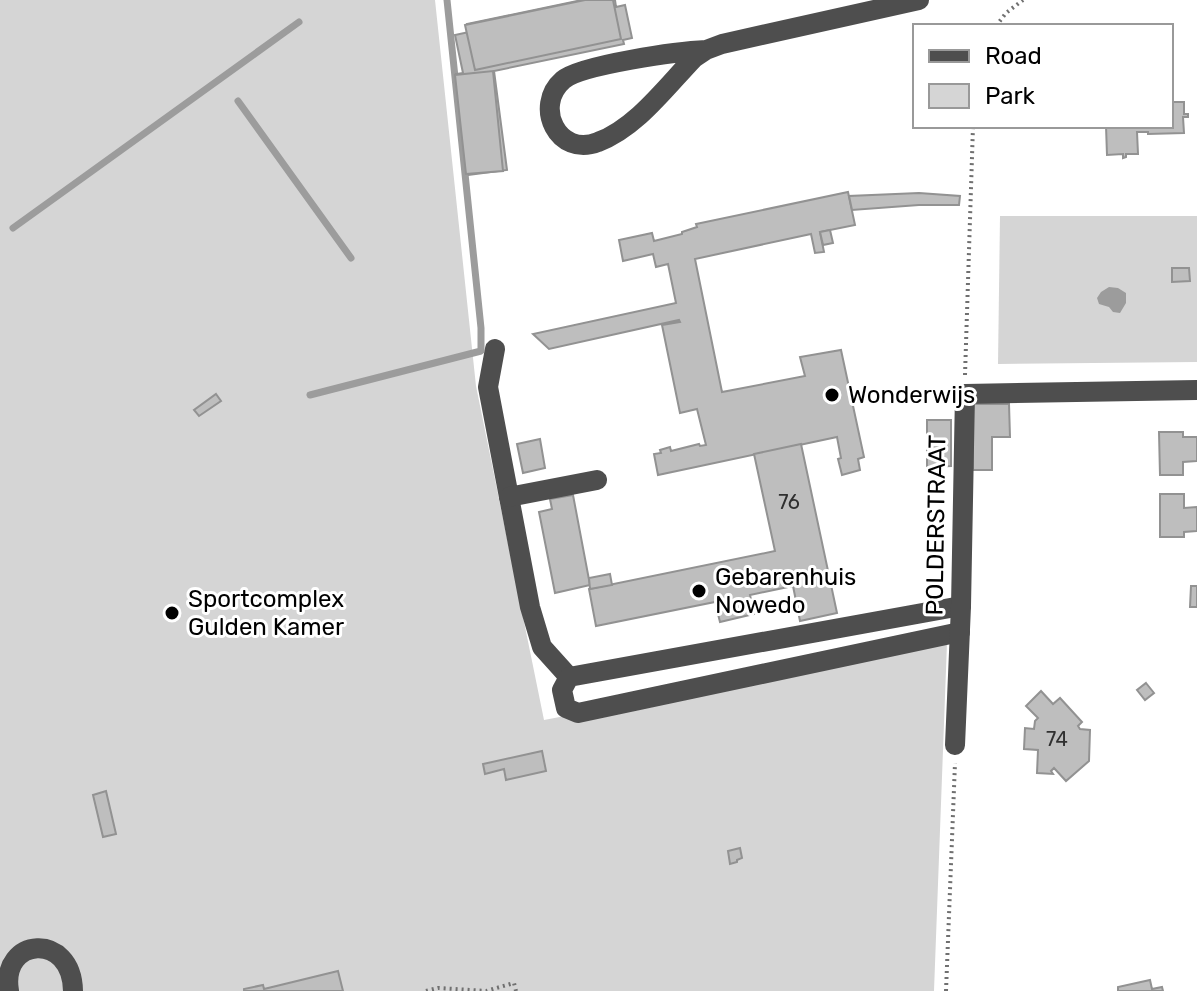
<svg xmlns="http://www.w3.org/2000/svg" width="1197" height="991" font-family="Rubik,sans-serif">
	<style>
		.green { fill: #d5d5d5 }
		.water { fill: #9c9c9c }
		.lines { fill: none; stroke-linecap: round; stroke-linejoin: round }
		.stream { stroke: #9c9c9c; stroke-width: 7 }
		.building { fill: #bebebe; stroke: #929292; stroke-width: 2 }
		.path { stroke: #707070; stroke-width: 4; stroke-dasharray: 2 4; stroke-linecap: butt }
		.minor { stroke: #4e4e4e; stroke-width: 20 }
		.poi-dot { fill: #000; stroke: #fff; stroke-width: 3 }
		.labels { text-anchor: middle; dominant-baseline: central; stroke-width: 6; stroke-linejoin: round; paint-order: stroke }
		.number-label { font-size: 20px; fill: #303030 }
		.poi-label { font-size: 24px; fill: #000; stroke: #fff; text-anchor: start }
		.street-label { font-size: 24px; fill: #000; stroke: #fff }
	</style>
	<rect width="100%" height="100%" fill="#fff"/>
	<g class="green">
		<path d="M0 0H435L476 386 544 720 947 643 934 991H0Z"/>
		<path d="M1000 216H1197V362L998 364Z"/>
	</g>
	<path class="water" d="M1109 287 1118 288 1126 293V303L1120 313 1113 312 1109 307 1099 304 1097 298 1101 292Z"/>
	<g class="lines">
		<g class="stream">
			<path d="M238 101 351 258"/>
			<path d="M13 228 299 22"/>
			<path d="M310 395 481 351V328L447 0"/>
		</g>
	</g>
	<g class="building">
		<path d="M582 0H615L616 7 625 5 632 38 623 40 624 44 494 71 507 170 469 175 456 74 463 73 455 35 469 32 467 24Z"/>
		<path d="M585 0H613L621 39 475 70 465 25Z"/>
		<path d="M493 71 503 171 466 174 455 75Z"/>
		<path d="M1171 102H1184V114H1188V117H1183L1184 133 1148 134V132H1137L1138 154H1126V157L1123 158V154L1107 155 1106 126H1171Z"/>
		<path d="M848 192 855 225 820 232 824 252 815 253 811 234 695 259 722 392 805 376 800 357 841 350 864 457 858 459 860 470 842 475 838 459 841 458 837 437 658 475 654 454 661 453 660 450 670 447 671 451 699 444 700 446 706 445 697 409 680 413 662 325 680 322 679 320 549 349 533 334 676 303 668 264 656 267 653 254 623 261 619 240 652 233 654 241 682 234V232L697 227 696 224Z"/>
		<path d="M919 193 960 196 959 205H919L852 210 849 196Z"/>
		<path d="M830 230 833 243 823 245 820 232Z"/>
		<path d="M1172 268H1189L1190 281 1172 282Z"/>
		<path d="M216 394 221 401 199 416 194 410Z"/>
		<path d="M972 404H1009L1010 437H992V470H973Z"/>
		<path d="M927 420H951V466L927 467Z"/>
		<path d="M1159 432H1183V437H1197V461L1183 462V475H1160Z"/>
		<path d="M540 439 545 468 523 473 517 444Z"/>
		<path d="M801 444 837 613 800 621 793 586 750 595 754 614 720 622 715 602 596 626 589 589 775 551 754 454Z"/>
		<path d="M1160 494H1184V508L1197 507V531L1184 532V537H1160Z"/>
		<path d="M573 495 590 585 555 593 539 512 552 509 550 499Z"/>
		<path d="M610 574 612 585 590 589 589 578Z"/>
		<path d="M1191 586H1197V607H1190Z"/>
		<path d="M1146 683 1154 693 1145 700 1137 690Z"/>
		<path d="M1041 691 1053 704 1060 698 1082 722 1078 726 1080 729 1090 730 1089 761 1066 781 1054 768 1051 771 1053 774 1037 773 1038 750 1024 749 1025 728 1034 729 1035 721 1038 718 1026 706Z"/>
		<path d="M542 751 546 771 506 780 504 769 485 774 483 764Z"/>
		<path d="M106 791 116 834 103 837 93 795Z"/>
		<path d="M740 848 742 858 737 860V862L730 864 728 851Z"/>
		<path d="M338 971 343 991H244V989L263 985 264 989Z"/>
		<path d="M1150 980 1152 989 1162 987 1163 991H1118V987Z"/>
	</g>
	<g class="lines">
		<g class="path">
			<path d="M996 26 1006 13 1023 0"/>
			<path d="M965 375 973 126"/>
			<path d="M426 991 438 988 486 991 514 983 516 991"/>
			<path d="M946 991 955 763"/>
		</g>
		<g class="minor">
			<path d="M706 50C680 51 580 65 563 80 533 106 558 158 598 142 636 128 666 87 694 58L706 50 722 44 919 0"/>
			<path d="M495 349 488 387 530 607 542 647 569 677"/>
			<path d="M509 497 597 480"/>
			<path d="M960 632 578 713 566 708 562 690 569 677 961 606"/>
			<path d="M955 745 961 606 965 394 1197 390"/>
			<path d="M9 991C0 937 72 931 73 991"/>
		</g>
	</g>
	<g class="poi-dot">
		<circle cx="832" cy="395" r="8"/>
		<circle cx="699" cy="591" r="8"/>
		<circle cx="172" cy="613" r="8"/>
	</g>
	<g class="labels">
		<g class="number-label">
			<text x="789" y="502">76</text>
			<text x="1057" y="739">74</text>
		</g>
		<g class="poi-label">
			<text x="848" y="395">Wonderwijs</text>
			<text x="715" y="577">Gebarenhuis<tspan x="715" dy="28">Nowedo</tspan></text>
			<text x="188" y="599">Sportcomplex<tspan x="188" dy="28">Gulden Kamer</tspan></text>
		</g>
		<g class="street-label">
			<text transform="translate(936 525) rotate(-89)">POLDERSTRAAT</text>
		</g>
	</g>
	<rect x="913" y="24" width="260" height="104" fill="#ffffff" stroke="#999999" stroke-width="2"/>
	<rect x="929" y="50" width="40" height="12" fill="#4e4e4e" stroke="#999999" stroke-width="2"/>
	<text x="985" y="64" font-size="24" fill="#000000">Road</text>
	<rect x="929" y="84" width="40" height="24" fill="#d5d5d5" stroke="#999999" stroke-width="2"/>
	<text x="985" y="104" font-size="24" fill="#000000">Park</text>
</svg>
